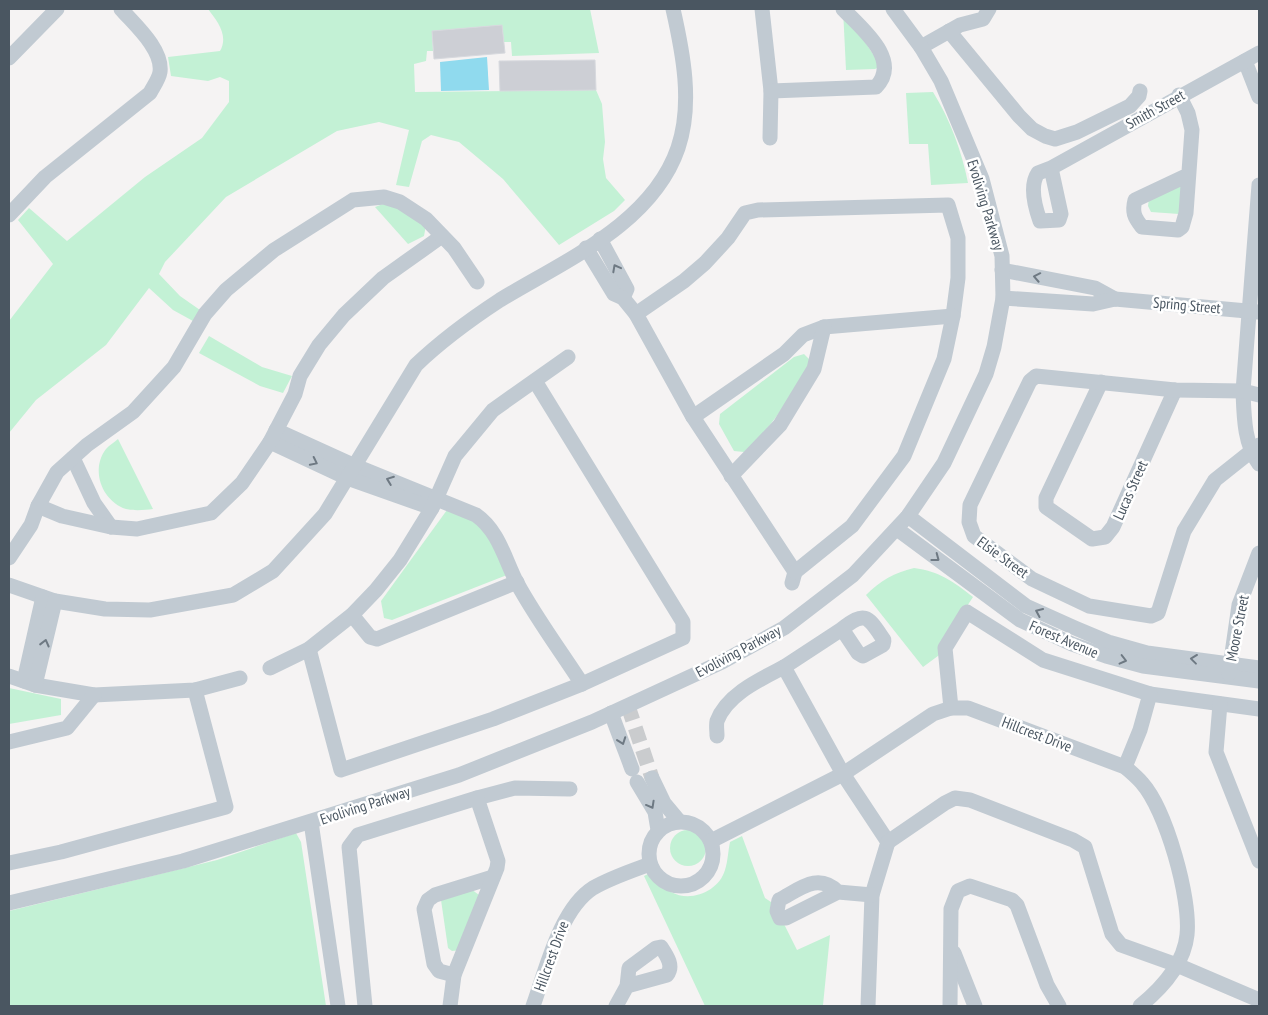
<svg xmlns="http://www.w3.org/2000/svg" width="1268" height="1015" font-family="'PT Sans Narrow',sans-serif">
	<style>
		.green { fill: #c3f1d5 }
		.water { fill: #90daee }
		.building { fill: #cdcfd5; stroke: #d7d9de }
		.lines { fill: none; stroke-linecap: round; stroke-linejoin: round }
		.minor-tunnel { stroke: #caccce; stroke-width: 15; stroke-dasharray: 15 8; stroke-linecap: butt }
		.minor { stroke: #c1cad2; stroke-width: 15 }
		.oneway { stroke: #6e7983 }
		.labels { text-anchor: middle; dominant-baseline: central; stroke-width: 5; stroke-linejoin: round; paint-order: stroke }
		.street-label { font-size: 15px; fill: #4a5661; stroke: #fff }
	</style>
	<rect width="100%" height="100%" fill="#f5f3f3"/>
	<g class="green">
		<path d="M208 9H590L599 53 512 56 511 42H504L502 25 432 31 433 51H427L426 61 414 64 415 92 596 90 602 104 605 142 603 159 606 178 625 200 614 211 559 245 503 179 459 142 431 135 422 141 409 187 396 185 409 130 379 122 337 131 226 197 165 262 159 274 180 296 200 310 193 321 173 310 149 288 106 345 36 400 9 433V321L53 264 18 220 29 208 67 241 145 177 202 138 229 102V81L220 77 208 81 171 76 168 57 220 51C229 35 217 21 208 9Z"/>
		<path d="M843 9 881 66 875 69 846 70Z"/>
		<path d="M933 92C950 119 962 152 968 183L931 185 928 144H909L906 93Z"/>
		<path d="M1180 184 1186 187 1179 214 1151 212 1148 206 1149 198Z"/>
		<path d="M383 204H393L426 225 424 236 408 244 375 207Z"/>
		<path d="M209 336 262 367 292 376 283 393 260 386 199 353Z"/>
		<path d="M804 354 811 361C791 394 774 427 744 452L734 451 719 424 720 414 794 357Z"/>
		<path d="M118 439 153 509C145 510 135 511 126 509 102 501 90 470 106 449 109 445 115 442 118 439Z"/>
		<path d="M447 510 483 522 507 575 392 620 384 618 381 601Z"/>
		<path d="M914 568C939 571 954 582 973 597L954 626 946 650 923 667 866 595C881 580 894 573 914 568Z"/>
		<path d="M9 688 61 699V715L9 724Z"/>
		<circle cx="688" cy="848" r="18"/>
		<path d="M296 833 301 842 326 1006H9V911L217 860Z"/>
		<path d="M742 836 765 898 774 904 797 950 830 935 823 1005 826 1006H705L644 876 652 872C658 880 663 887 671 892 691 903 719 891 725 870 728 861 728 851 730 842Z"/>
		<path d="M471 889 479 895 462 950 452 951 448 948 441 900Z"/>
	</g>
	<path class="water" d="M487 57 489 90 441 91 440 62Z"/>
	<g class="building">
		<path d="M502 25 505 53 434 59 432 31Z"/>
		<path d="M595 60 596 90 500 91 499 61Z"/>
	</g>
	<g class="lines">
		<path class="minor-tunnel" d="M628 706 652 778"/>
		<g class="minor">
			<path d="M762 9 771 91 770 138"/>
			<path d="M949 31 1019 116 1032 129 1045 136 1055 139 1077 132 1130 106 1139 96 1140 91"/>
			<path d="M921 47 960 25 983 19 989 9"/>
			<path d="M9 58 57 9"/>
			<path d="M1245 61 1259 97"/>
			<path d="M771 91 876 87C902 60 861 28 843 9"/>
			<path d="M1179 95 1188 113 1192 130 1186 213 1182 227 1178 230 1142 227C1134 217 1132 212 1135 200L1188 175"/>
			<path d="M1051 168 1061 214 1059 220 1040 221C1035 207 1029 186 1038 173L1051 168 1259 53"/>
			<path d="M1259 185 1243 391C1244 416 1244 444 1259 464"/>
			<path d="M9 215 45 177 150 93C153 87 159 79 160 72 163 49 134 24 121 9"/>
			<path d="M600 239 627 289 623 298"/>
			<path d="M586 248 614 294 623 298 636 314 693 417 795 572 792 583"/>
			<path d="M1002 270 1095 288 1115 299"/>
			<path d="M1003 298 1093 304 1115 299 1258 312"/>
			<path d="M636 314 684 281 705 263 728 238 745 213 758 210 948 205 958 238V278L953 316 944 359 904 456 852 526 795 572"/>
			<path d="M1101 382 1046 498V507L1092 539 1105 537 1113 527 1175 390"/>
			<path d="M1259 395 1243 391 1175 390 1036 376 1030 381 970 505 969 522 974 536 1032 579 1089 606 1151 616 1158 613 1184 531 1215 480 1259 445"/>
			<path d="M693 417 784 354 803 335 824 327 953 316"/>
			<path d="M276 430 353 465 476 515C499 531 505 560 517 583 536 618 560 650 582 684"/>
			<path d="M270 442 347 478 432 508"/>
			<path d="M73 458 94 503 111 527"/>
			<path d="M731 476 780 425 814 369 824 327"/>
			<path d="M38 506 62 516 111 527 137 529 211 513 242 483 270 442 295 394 300 376 319 345 344 315 383 278 442 236"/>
			<path d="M908 516 1026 606 1075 628 1108 642 1147 653 1259 668"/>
			<path d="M897 529 1020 620 1072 644 1106 656 1143 666 1259 681"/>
			<path d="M9 558 31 525 38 506 57 472 87 445 133 412 174 367 205 314 226 290 274 250 353 200 384 197 400 202 426 219 454 248 477 282"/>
			<path d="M9 585 55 601 105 609 150 610 233 595 273 571 325 514 416 365C441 341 471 319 500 300 564 261 652 224 678 148 693 104 683 53 673 9"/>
			<path d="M352 615 370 637 377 639 517 582"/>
			<path d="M309 649 341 770 493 719 582 684 683 638V622L535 381"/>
			<path d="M784 667 842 629 858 653 863 656 883 645 884 640C868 617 866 610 842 629"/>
			<path d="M270 668 309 649 352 615 376 590 400 560 432 508 455 456 493 410 568 357"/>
			<path d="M1229 674 1239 605 1259 553"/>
			<path d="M9 676 35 685 94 695 195 690 240 678"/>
			<path d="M24 681 43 597"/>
			<path d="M35 685 55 601"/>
			<path d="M1150 694 1259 709"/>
			<path d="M1220 704 1216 752 1259 861"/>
			<path d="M951 708 945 648 967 612 1043 660 1150 694 1140 730 1125 767"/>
			<path d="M611 713 632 769"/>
			<path d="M717 736C717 731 716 725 717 721 727 694 761 679 784 667L843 774 888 842 872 895 868 1006"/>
			<path d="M9 742 67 728 94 695"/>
			<path d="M652 778 664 803 679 821"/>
			<path d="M637 782 655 812 658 830"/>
			<path d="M477 798 515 788 570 789"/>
			<circle cx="681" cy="854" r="32"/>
			<path d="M311 822 338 1006"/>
			<path d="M711 841 843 774 933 714 951 708H968L1125 767C1131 772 1137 777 1142 783 1166 810 1191 898 1187 935 1184 964 1162 988 1140 1006"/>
			<path d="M888 842 945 803 955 798 970 800 1073 840 1085 847 1112 934 1121 945 1177 965 1259 1000"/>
			<path d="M9 863 61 852 226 807 195 690"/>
			<path d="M838 892C818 872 800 889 779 900L777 911 780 918H786L838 892 872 895"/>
			<path d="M9 903 183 861 459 775 592 722 722 662 784 628 853 575 908 516 944 463 986 374 994 347 1003 298 1002 256 982 179 941 81 921 47 893 9"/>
			<path d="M954 953 975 1006"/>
			<path d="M454 975 439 971 434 964 424 909 428 900 435 895 493 877"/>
			<path d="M365 1006 349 847 358 835 477 798 498 861 497 868 454 975 450 1006"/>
			<path d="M533 1006C546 970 560 909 593 888 610 878 631 871 650 864"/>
			<path d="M616 1006 627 986 629 968 656 948 661 947C667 956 674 966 667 975L627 986"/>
			<path d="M950 1006 951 909 958 891 970 886 1012 900 1017 905 1047 985 1059 1006"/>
		</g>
	</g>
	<defs><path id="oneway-chevron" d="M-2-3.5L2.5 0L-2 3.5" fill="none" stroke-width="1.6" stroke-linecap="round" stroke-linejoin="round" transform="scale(1.25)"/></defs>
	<g class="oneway">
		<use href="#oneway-chevron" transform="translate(616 268) rotate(-118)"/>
		<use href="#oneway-chevron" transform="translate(1037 277) rotate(-169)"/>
		<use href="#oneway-chevron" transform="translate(314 462) rotate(26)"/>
		<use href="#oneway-chevron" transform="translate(390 480) rotate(-159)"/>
		<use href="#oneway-chevron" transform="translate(936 558) rotate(37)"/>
		<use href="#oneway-chevron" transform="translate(1039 612) rotate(-156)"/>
		<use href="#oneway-chevron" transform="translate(45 643) rotate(-76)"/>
		<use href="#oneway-chevron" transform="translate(1194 659) rotate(-173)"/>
		<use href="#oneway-chevron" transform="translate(1123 660) rotate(14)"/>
		<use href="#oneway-chevron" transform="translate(622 741) rotate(70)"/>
		<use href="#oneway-chevron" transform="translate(651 805) rotate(61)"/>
	</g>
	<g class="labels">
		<g class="street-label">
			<text transform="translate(1155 109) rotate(-29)">Smith Street</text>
			<text transform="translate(986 205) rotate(73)">Evoliving Parkway</text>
			<text transform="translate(1187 305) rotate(5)">Spring Street</text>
			<text transform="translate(1130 490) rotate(-66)">Lucas Street</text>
			<text transform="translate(1003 557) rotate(36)">Elsie Street</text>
			<text transform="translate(1237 628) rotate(-79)">Moore Street</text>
			<text transform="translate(1064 639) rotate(23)">Forest Avenue</text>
			<text transform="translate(738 651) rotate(-28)">Evoliving Parkway</text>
			<text transform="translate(1037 734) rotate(21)">Hillcrest Drive</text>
			<text transform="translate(365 805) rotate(-18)">Evoliving Parkway</text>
			<text transform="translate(551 956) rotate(-70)">Hillcrest Drive</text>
		</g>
	</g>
	<rect width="1268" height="1015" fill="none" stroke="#4a5661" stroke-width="20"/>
</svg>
